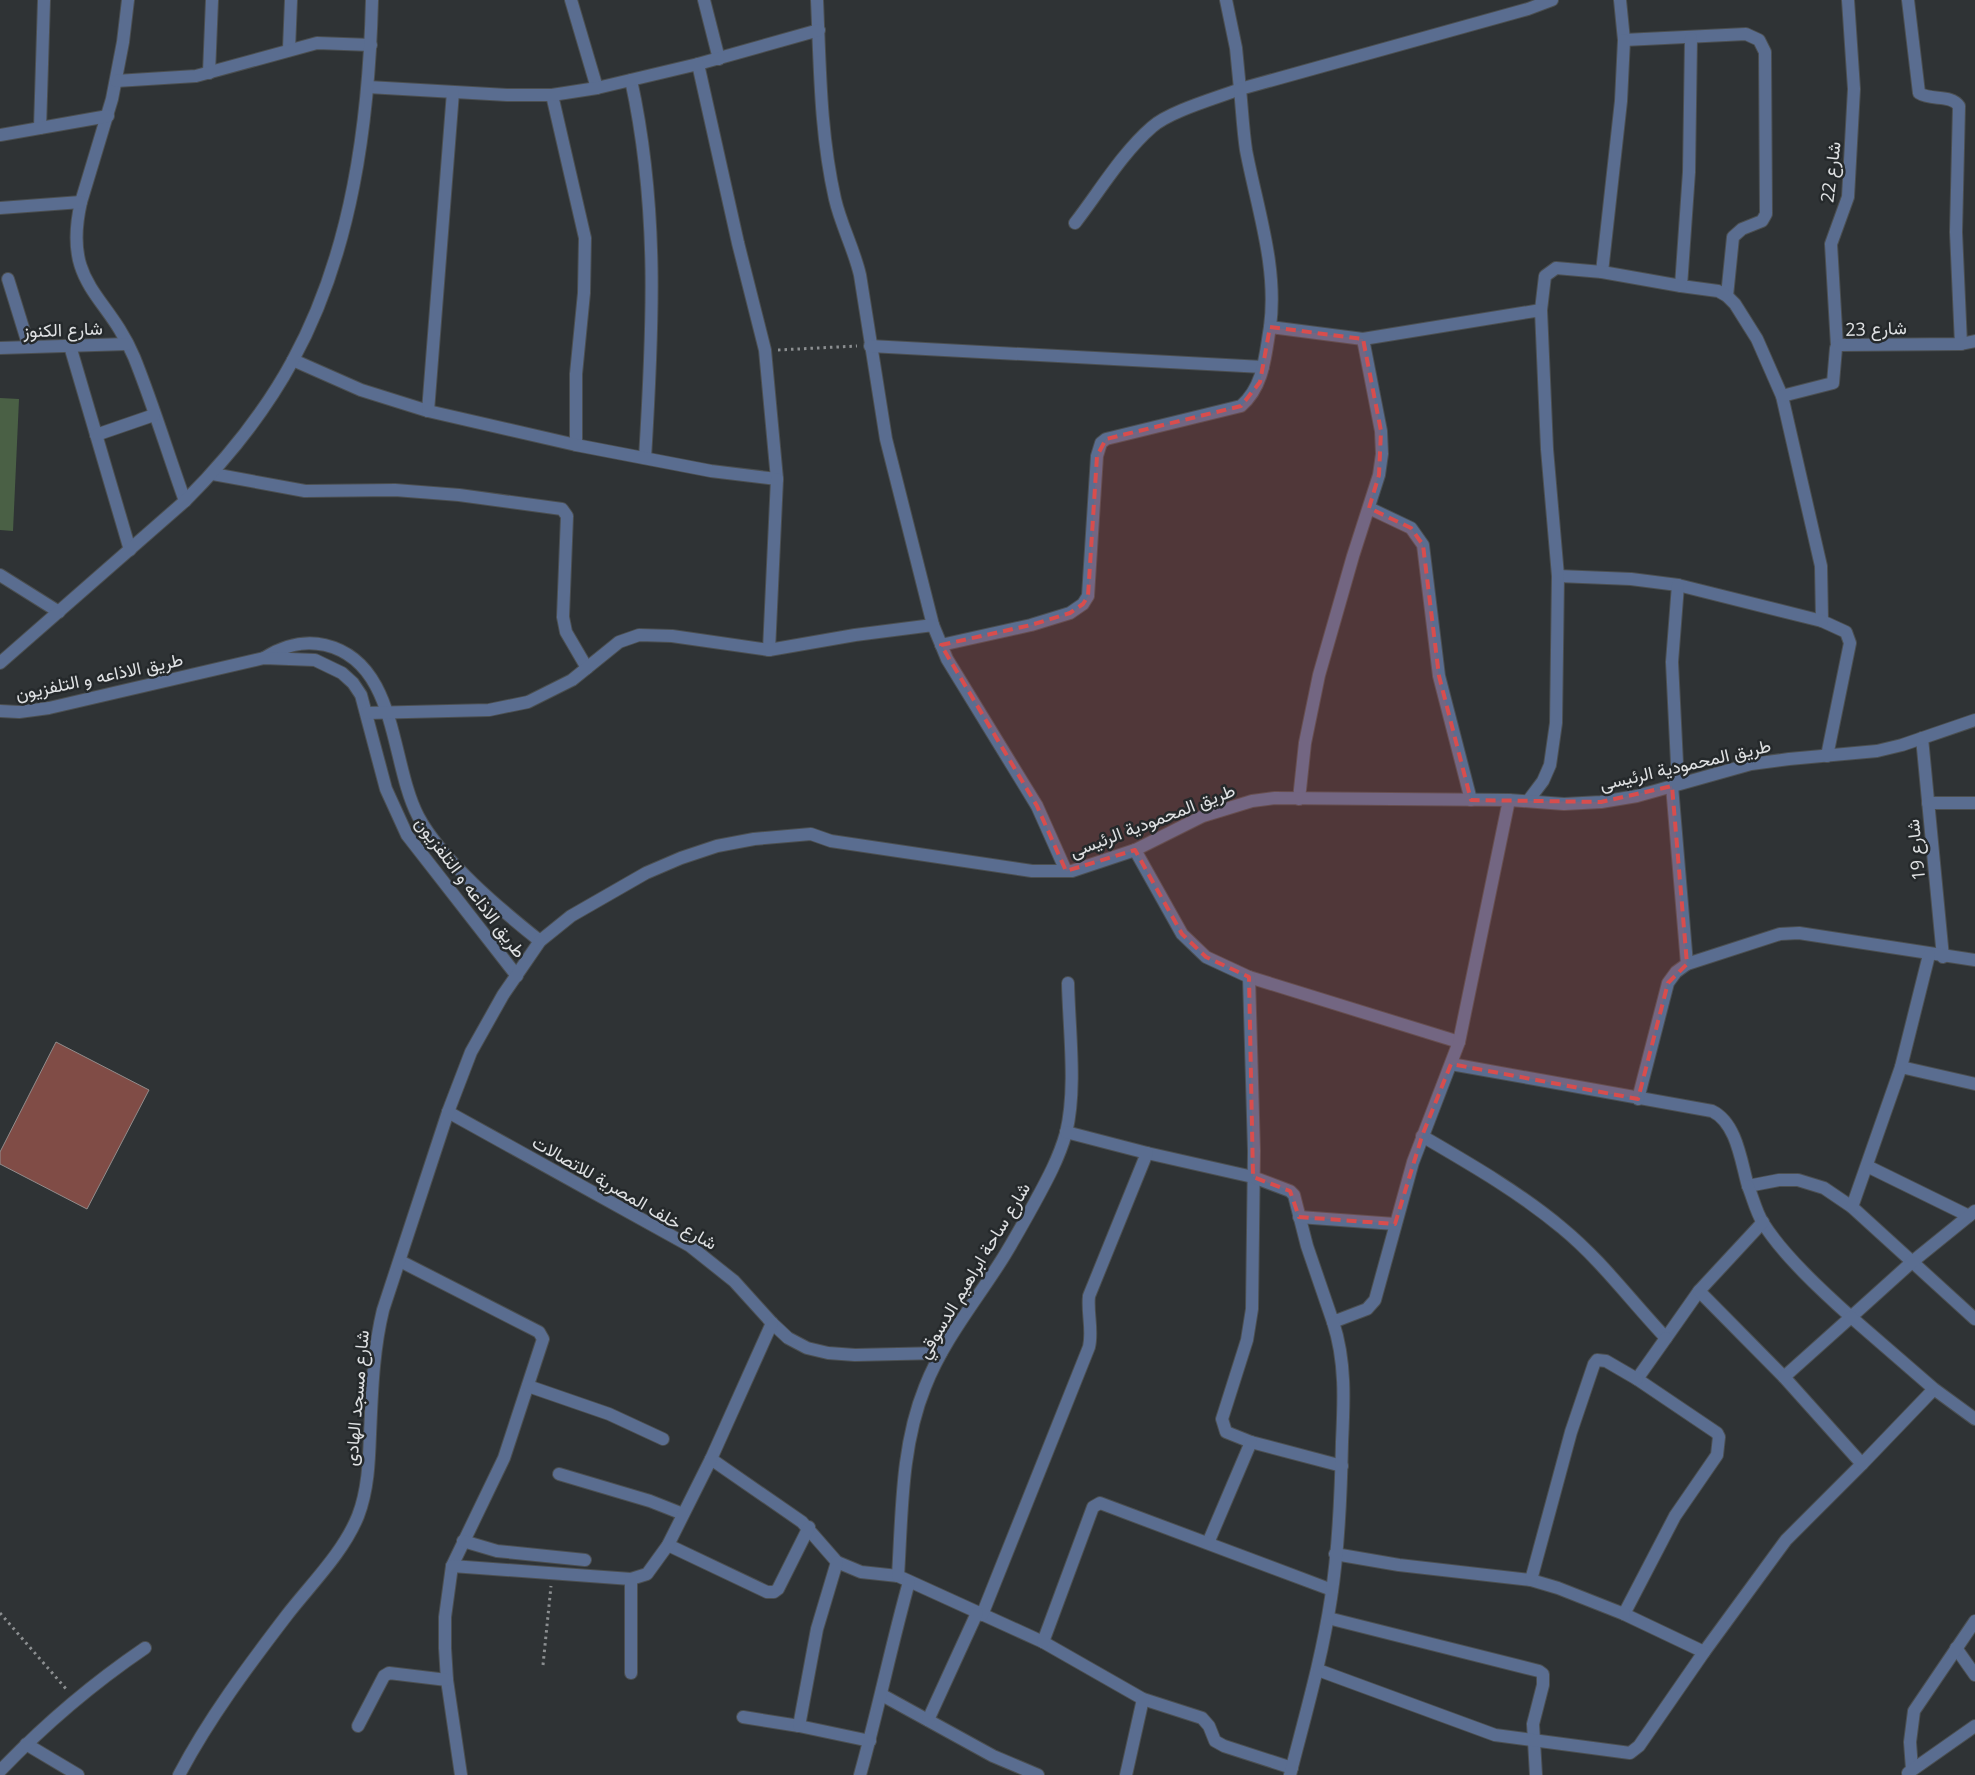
<svg xmlns="http://www.w3.org/2000/svg" width="1975" height="1775" font-family="'Open Sans',Vazirmatn,sans-serif">
	<style>
		.green { fill: #4a6045 }
		.building { fill: #804c46; stroke: #928c8b }
		.lines { fill: none; stroke-linecap: round; stroke-linejoin: round }
		.minor-casing { stroke: #4b4f51; stroke-width: 14 }
		.path { stroke: #8c8f91; stroke-width: 3; stroke-dasharray: 2.5 4; stroke-linecap: butt }
		.minor { stroke: #5a6d90; stroke-width: 12 }
		.marked { fill: #d84d4d; fill-opacity: 0.2; stroke: #d84d4d; stroke-width: 4; stroke-dasharray: 10 6; stroke-linejoin: round }
		.labels { text-anchor: middle; dominant-baseline: central; stroke-width: 5; stroke-linejoin: round; paint-order: stroke }
		.street-label { font-size: 18px; fill: #dfe1e3; stroke: #25292b }
	</style>
	<rect width="100%" height="100%" fill="#2f3335"/>
	<path class="green" d="M0 398 19 399 13 531 0 530Z"/>
	<path class="building" d="M56 1042 149 1090 87 1209 0 1164V1152Z"/>
	<g class="lines">
		<defs>
			<g id="minor">
				<path d="M128 0 123 42 112 99 81 202C62 285 107 293 134 357 153 404 168 454 185 501"/>
				<path d="M571 0 597 88"/>
				<path d="M704 0 719 59"/>
				<path d="M817 0C820 67 820 133 835 199 841 225 854 249 860 275L886 439 933 625"/>
				<path d="M1620 0 1624 40 1746 34 1759 40 1765 52 1766 214 1762 221 1742 229 1733 237 1727 296"/>
				<path d="M1908 0 1919 93C1931 101 1951 94 1959 106L1956 232 1961 344"/>
				<path d="M1691 38 1689 172 1681 286 1718 291 1727 296 1735 304 1757 339 1782 396 1821 566 1822 621 1846 632 1850 643 1827 756"/>
				<path d="M289 49 291 0"/>
				<path d="M698 64 819 30"/>
				<path d="M209 73 212 0"/>
				<path d="M631 80C659 208 653 328 645 458"/>
				<path d="M116 81 196 76 317 43 371 45"/>
				<path d="M552 95 585 238 584 293 576 374V445"/>
				<path d="M40 128 44 0"/>
				<path d="M0 135 108 116"/>
				<path d="M0 208 81 202"/>
				<path d="M1075 223C1099 192 1122 153 1152 127 1170 111 1217 98 1240 89L1236 48 1226 0"/>
				<path d="M1602 272 1621 101 1624 40"/>
				<path d="M8 279 29 347"/>
				<path d="M1541 310 1545 276 1556 268 1602 272 1681 286"/>
				<path d="M1270 327C1278 267 1257 208 1246 150 1243 130 1242 109 1240 89L1528 9 1552 0"/>
				<path d="M70 346 130 550"/>
				<path d="M870 346 1263 367"/>
				<path d="M1837 346 1831 244 1848 197 1854 89 1848 0"/>
				<path d="M0 348 127 344"/>
				<path d="M293 360 361 390 428 411 576 445 711 471 777 479 765 350 738 243 698 64 597 88 552 95H507L368 87"/>
				<path d="M1782 396 1833 383 1836 348 1839 345 1961 344 1975 341"/>
				<path d="M428 411 453 92"/>
				<path d="M96 435 154 415"/>
				<path d="M213 474 305 491 395 490 459 495 562 509 567 516 563 617 566 632 587 668"/>
				<path d="M1369 508 1411 528 1423 545 1439 676 1471 800"/>
				<path d="M0 575 59 612"/>
				<path d="M1558 576 1631 579 1678 585 1822 621"/>
				<path d="M941 645 1031 625 1070 613 1083 604 1088 596 1097 456 1101 443 1106 439 1241 406C1264 386 1265 356 1270 327L1363 339"/>
				<path d="M769 650 777 479"/>
				<path d="M264 658C283 646 302 640 325 645 398 662 390 762 418 816 442 861 501 910 540 941"/>
				<path d="M0 663 185 501C226 460 265 412 293 360 352 252 369 122 372 0"/>
				<path d="M0 711 19 712 49 708 264 658 315 660 342 673 353 683 361 695 386 789 407 835 517 976"/>
				<path d="M367 713 489 710 528 702 572 680 619 642 639 635 672 636 769 650 855 635 933 625 947 659 1037 806 1066 871"/>
				<path d="M1922 738 1943 957"/>
				<path d="M1678 784 1672 662 1678 585"/>
				<path d="M1672 786 1687 964"/>
				<path d="M1299 799 1305 743 1319 675 1353 556 1379 475 1382 454 1381 431 1363 339 1541 310 1547 449 1558 576 1556 723 1550 765 1543 781 1528 801"/>
				<path d="M1928 803H1975"/>
				<path d="M1135 850 1182 934 1206 957 1249 977 1459 1042"/>
				<path d="M1249 977 1254 1151 1252 1309 1247 1340 1222 1419 1226 1432 1251 1442 1342 1466"/>
				<path d="M1451 1064 1712 1111C1737 1123 1741 1162 1748 1186L1779 1180H1798L1824 1188 1852 1207 1975 1319"/>
				<path d="M1901 1067 1975 1084"/>
				<path d="M1638 1099 1668 983 1676 972 1687 964 1780 934 1799 933 1975 960"/>
				<path d="M448 1112 690 1246 734 1281 772 1323 788 1338 807 1348 828 1353 855 1355 941 1353"/>
				<path d="M1422 1136C1470 1164 1519 1192 1562 1228 1601 1260 1631 1301 1666 1338L1699 1291"/>
				<path d="M1147 1153 1253 1177 1290 1191 1294 1195 1307 1246 1333 1322 1367 1309 1375 1300 1413 1162 1459 1042 1509 800"/>
				<path d="M1867 1166 1969 1216"/>
				<path d="M1748 1186C1753 1198 1756 1212 1763 1223 1783 1255 1822 1291 1851 1317L1912 1262 1975 1211"/>
				<path d="M1852 1207 1901 1067 1929 955"/>
				<path d="M1299 1217 1395 1224"/>
				<path d="M1763 1222 1699 1291 1784 1377"/>
				<path d="M400 1261 539 1332 543 1339 504 1458 452 1566 445 1617V1648L447 1680 461 1775"/>
				<path d="M1666 1338 1637 1379 1717 1433 1719 1437 1717 1455 1675 1516 1624 1614 1704 1652 1786 1540 1862 1464"/>
				<path d="M528 1386 609 1414 663 1439"/>
				<path d="M1934 1389 1862 1464 1784 1377 1851 1317 1934 1389 1975 1419"/>
				<path d="M711 1459 802 1522 837 1562 861 1572 898 1576 1043 1642 1143 1699 1202 1718 1209 1726 1215 1741 1224 1746 1292 1768"/>
				<path d="M559 1474 650 1501 683 1514"/>
				<path d="M463 1541 497 1551 585 1560"/>
				<path d="M1208 1543 1251 1442"/>
				<path d="M668 1545 767 1592H774L778 1589 809 1527"/>
				<path d="M1335 1554 1399 1565 1531 1580 1558 1588 1624 1614"/>
				<path d="M452 1566 631 1579 647 1574 668 1545 711 1459 772 1323"/>
				<path d="M898 1576C902 1513 901 1446 925 1387 943 1341 975 1302 1001 1261 1013 1242 1024 1222 1035 1202 1047 1180 1059 1158 1066 1133 1077 1088 1069 1030 1068 983"/>
				<path d="M631 1579V1673"/>
				<path d="M1531 1580 1571 1432 1594 1364 1597 1360 1606 1361 1637 1379"/>
				<path d="M982 1615 1089 1347C1093 1330 1087 1313 1089 1296L1147 1153 1066 1132"/>
				<path d="M1328 1618 1539 1671 1543 1674V1685L1533 1724 1536 1775"/>
				<path d="M1043 1642 1093 1507 1100 1503 1332 1590"/>
				<path d="M1956 1648 1975 1675"/>
				<path d="M1318 1670 1495 1735 1630 1753 1639 1746 1704 1652"/>
				<path d="M882 1695 993 1756 1038 1775"/>
				<path d="M743 1717 799 1726 870 1741"/>
				<path d="M928 1720 977 1613"/>
				<path d="M358 1726 384 1676 389 1673 447 1680"/>
				<path d="M799 1726 817 1629 837 1562"/>
				<path d="M26 1744 78 1775"/>
				<path d="M1912 1769 1910 1742 1914 1711 1975 1621"/>
				<path d="M0 1771C45 1724 92 1684 145 1648"/>
				<path d="M1908 1773 1975 1726"/>
				<path d="M179 1775C209 1718 248 1666 287 1615 311 1584 343 1553 358 1516 368 1490 369 1462 370 1434 372 1392 373 1351 383 1310L448 1112 471 1052 503 995 540 941 571 916 646 873 681 858 717 846 754 839 811 834 831 841 1032 871H1072L1135 850 1203 816 1252 801 1275 798 1509 800 1564 804 1601 802 1637 796 1751 764 1789 759 1877 751 1902 745 1975 720"/>
				<path d="M860 1775C878 1711 891 1646 909 1582"/>
				<path d="M1126 1775 1143 1699"/>
				<path d="M1290 1775C1305 1716 1322 1658 1331 1598 1339 1547 1341 1493 1342 1442 1344 1402 1346 1361 1333 1322"/>
			</g>
		</defs>
		<use href="#minor" class="minor-casing"/>
		<g class="path">
			<path d="M778 350 857 346"/>
			<path d="M0 1613 67 1690"/>
			<path d="M543 1665 551 1586"/>
		</g>
		<use href="#minor" class="minor"/>
	</g>
	<path class="marked" d="M1270 327 1363 339 1381 431 1379 475 1369 508 1411 528 1423 545 1439 676 1471 800 1601 802 1672 786 1687 964 1668 983 1638 1099 1451 1064 1422 1136 1395 1224 1299 1217 1290 1191 1253 1177 1249 977 1206 957 1182 934 1135 850 1066 871 1037 806 941 645 1031 625 1070 613 1083 604 1088 596 1097 456 1106 439 1241 406 1260 382Z"/>
	<g class="labels">
		<g class="street-label">
			<text transform="translate(1830 172) rotate(-83)">شارع 22</text>
			<text transform="translate(1876 328) rotate(-2)">شارع 23</text>
			<text transform="translate(63 329) rotate(-2)">شارع الكنوز</text>
			<text transform="translate(99 676) rotate(-12)">طريق الاذاعه و التلفزيون</text>
			<text transform="translate(1685 764) rotate(-13)">طريق المحمودية الرئيسى</text>
			<text transform="translate(1152 820) rotate(-21)">طريق المحمودية الرئيسى</text>
			<text transform="translate(1915 850) rotate(-96)">شارع 19</text>
			<text transform="translate(471 887) rotate(53)">طريق الاذاعه و التلفزيون</text>
			<text transform="translate(625 1192) rotate(30)">شارع خلف المصرية للاتصالات</text>
			<text transform="translate(973 1270) rotate(-59)">شارع ساحة ابراهيم الدسوقي</text>
			<text transform="translate(356 1398) rotate(-85)">شارع مسجد الهادى</text>
		</g>
	</g>
</svg>
